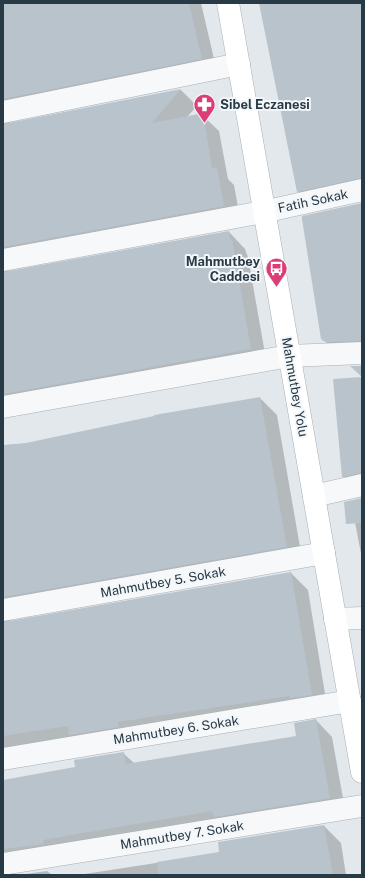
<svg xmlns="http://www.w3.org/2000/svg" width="365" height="878" font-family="'Public Sans',sans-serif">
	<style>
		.shadow { fill: #0003 }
		.building { fill: #b9c3cb }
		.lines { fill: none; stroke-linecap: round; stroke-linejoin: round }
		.minor-casing { stroke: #a6b0b7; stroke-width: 23 }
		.secondary-casing { stroke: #a6b0b7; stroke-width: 23 }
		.minor { stroke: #f6f8fa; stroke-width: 22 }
		.secondary { stroke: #fff; stroke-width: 22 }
		.labels { text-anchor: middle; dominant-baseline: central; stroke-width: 4; stroke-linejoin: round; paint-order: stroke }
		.poi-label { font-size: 13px; font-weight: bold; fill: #283a46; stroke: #f3f7f9; text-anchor: start }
		.street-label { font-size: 13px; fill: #283a46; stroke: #f3f7f9 }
	</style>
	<rect width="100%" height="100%" fill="#e2e8ec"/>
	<g class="shadow">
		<path d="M3 3H201L218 76 11 120 8 125 181 90 197 106 187 117 202 115 219 131 228 179 234 185 241 223 11 267 8 273 229 232 245 249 248 257 267 365 3 414Z"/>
		<path d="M260 3H362V198L315 208 298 191Z"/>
		<path d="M362 204V358L342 359 322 338Z"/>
		<path d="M362 378V493H360L343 476Z"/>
		<path d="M260 398 277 415 303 564 12 618 8 623 291 573 308 590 328 712 3 755V446L26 444Z"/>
		<path d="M362 498V559L351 501Z"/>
		<path d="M316 720 332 737 346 815 12 870 9 875H3V781L76 768 123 753 134 763 297 737Z"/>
		<path d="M324 826 341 843 346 875H78L221 853Z"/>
		<path d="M47 871 52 875H19Z"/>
	</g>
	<g class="building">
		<path d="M3 3H189L202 59 3 99Z"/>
		<path d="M259 3H362V178L297 192Z"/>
		<path d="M181 89 152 123 203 113 212 168 217 167 224 206 3 247V124Z"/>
		<path d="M362 203V341L325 342 321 339 302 219V216Z"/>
		<path d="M229 231 230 239H232L251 349 3 394V272Z"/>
		<path d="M350 366H362V473L342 477 333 379 362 377Z"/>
		<path d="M260 397 287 547 3 597V445L26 443 154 416V415Z"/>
		<path d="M362 498V523L346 524 344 502Z"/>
		<path d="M291 572 312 695 290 698V696L118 722 119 727 69 735 68 726 3 736V622Z"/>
		<path d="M316 719 330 798 214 817 212 811 43 840 44 844 3 849V780L75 767 74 760 124 752 126 764 296 736 294 723Z"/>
		<path d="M324 825 333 875H158L157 862 219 852 218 842Z"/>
	</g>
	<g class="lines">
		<defs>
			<g id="minor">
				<path d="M3 112 239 64"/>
				<path d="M3 260 263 212 362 190"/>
				<path d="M3 407 289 356 362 353"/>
				<path d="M314 496 362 485"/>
				<path d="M3 610 324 553"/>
				<path d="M335 619 362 618"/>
				<path d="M3 759 350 701"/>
				<path d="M3 864 362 806"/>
			</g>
			<path id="secondary" d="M228 3 362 772"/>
		</defs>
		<use href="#minor" class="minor-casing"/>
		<use href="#secondary" class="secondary-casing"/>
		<use href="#minor" class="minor"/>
		<use href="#secondary" class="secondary"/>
	</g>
	<defs>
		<symbol id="pharmacy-pin" viewBox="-11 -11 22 30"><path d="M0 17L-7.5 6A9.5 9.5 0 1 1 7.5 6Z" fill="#dd3c77" stroke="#f3f7f9"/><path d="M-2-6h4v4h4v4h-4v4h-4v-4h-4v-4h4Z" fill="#fff"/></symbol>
		<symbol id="bus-pin" viewBox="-11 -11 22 30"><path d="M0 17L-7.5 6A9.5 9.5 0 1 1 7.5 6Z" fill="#dd3c77" stroke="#f3f7f9"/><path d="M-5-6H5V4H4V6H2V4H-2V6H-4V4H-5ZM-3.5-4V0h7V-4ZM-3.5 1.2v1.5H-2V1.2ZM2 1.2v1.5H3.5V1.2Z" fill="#fff"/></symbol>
	</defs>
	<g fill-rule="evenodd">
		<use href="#pharmacy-pin" x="192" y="92" width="25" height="34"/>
		<use href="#bus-pin" x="264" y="256" width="25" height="34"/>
	</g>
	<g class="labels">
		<g class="poi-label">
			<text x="220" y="104">Sibel Eczanesi</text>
			<text x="260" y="261" text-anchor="end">Mahmutbey<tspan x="260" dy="15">Caddesi</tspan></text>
		</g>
		<g class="street-label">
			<text transform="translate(313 201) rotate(-12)">Fatih Sokak</text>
			<text transform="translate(295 387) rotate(80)">Mahmutbey Yolu</text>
			<text transform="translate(163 582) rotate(-10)">Mahmutbey 5. Sokak</text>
			<text transform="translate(176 730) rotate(-9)">Mahmutbey 6. Sokak</text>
			<text transform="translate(182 835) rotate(-9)">Mahmutbey 7. Sokak</text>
		</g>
	</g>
	<rect width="365" height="878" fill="none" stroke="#283a46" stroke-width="8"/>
</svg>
